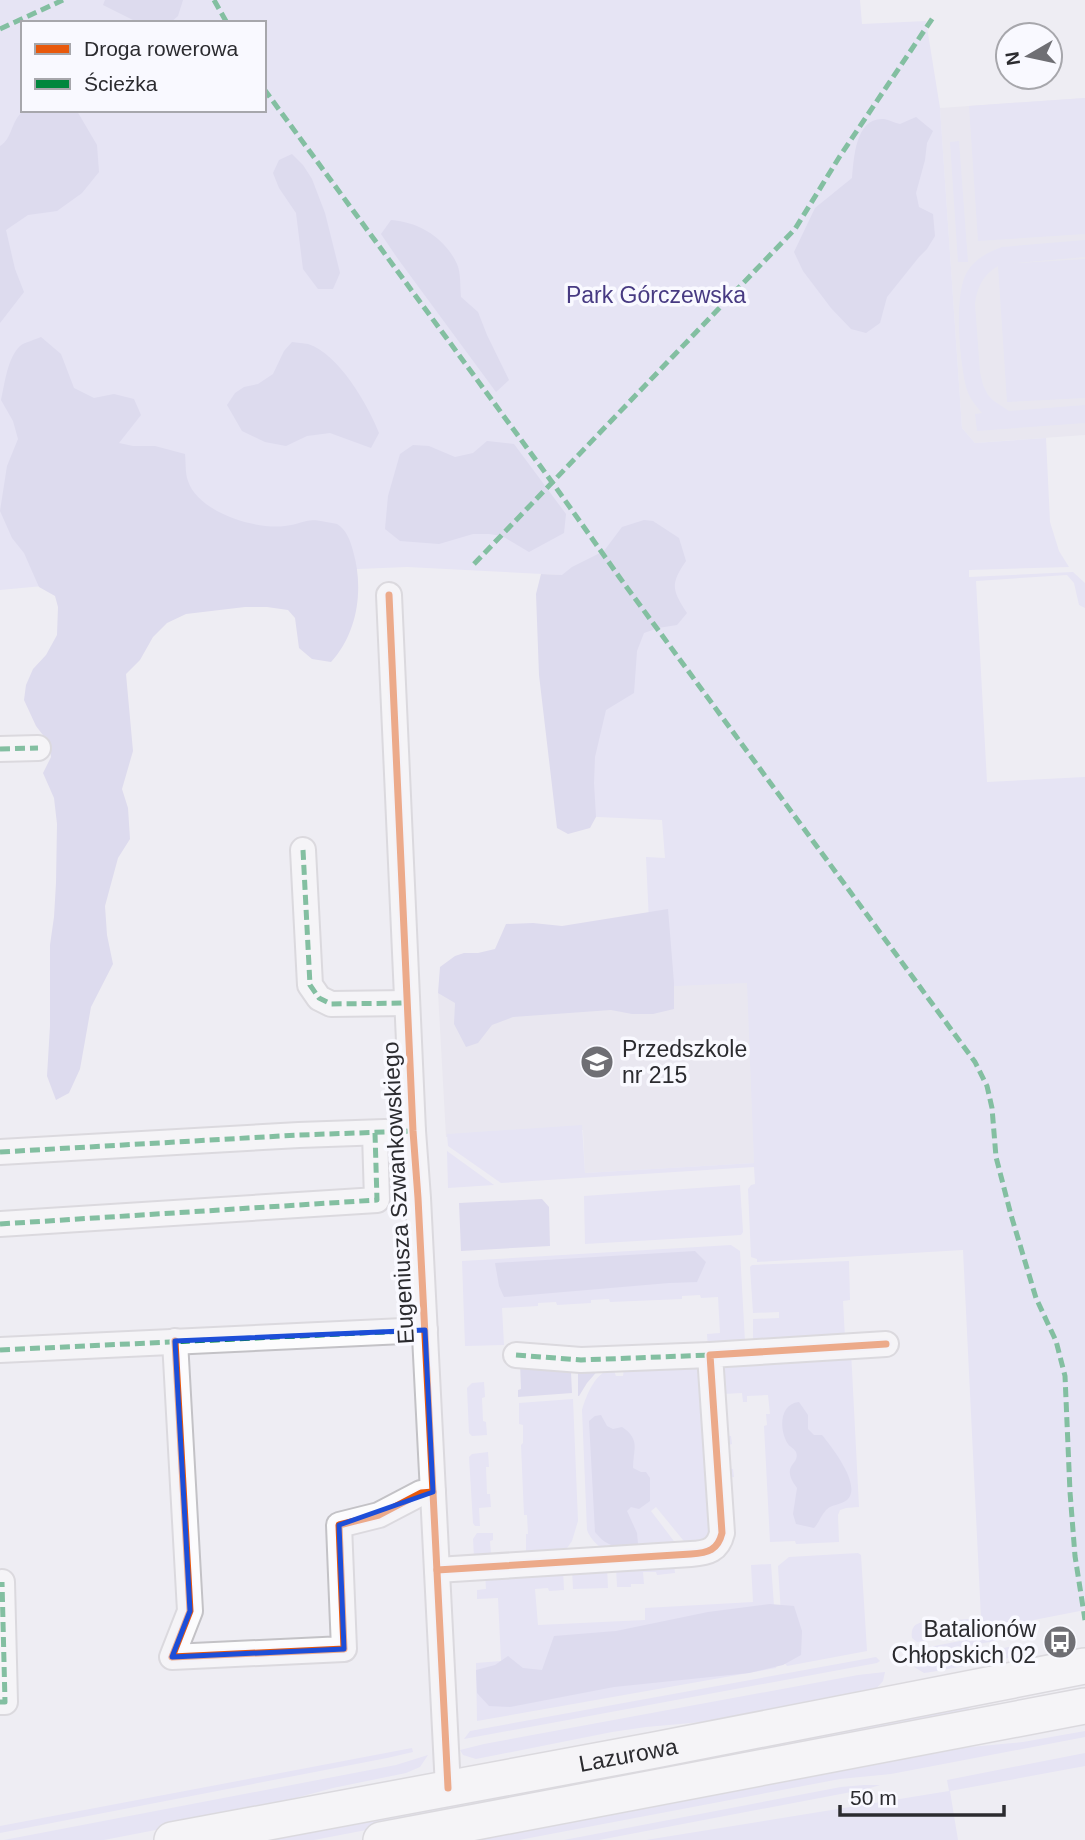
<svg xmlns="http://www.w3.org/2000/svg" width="1085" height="1840" font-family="Arial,sans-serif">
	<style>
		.built { fill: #e2e1ed }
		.green { fill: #dbd9f6; fill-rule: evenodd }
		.forest { fill: #c8c5e9 }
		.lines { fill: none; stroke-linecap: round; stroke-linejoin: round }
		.minor-casing { stroke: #c3c2c6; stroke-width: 28 }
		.secondary-casing { stroke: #c3c2c6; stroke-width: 38 }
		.minor { stroke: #fcfcfd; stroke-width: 24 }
		.secondary { stroke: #fcfcfd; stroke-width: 35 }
		.quiet { stroke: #00873e; stroke-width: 5; stroke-dasharray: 10 5; stroke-linecap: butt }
		.cycleway-casing { stroke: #f9f9ff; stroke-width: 11 }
		.cycleway { stroke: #e8590c; stroke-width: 7 }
		.marked { fill: none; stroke: #1d4ed8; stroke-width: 5; stroke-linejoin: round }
		.labels { text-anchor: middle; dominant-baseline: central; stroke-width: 7; stroke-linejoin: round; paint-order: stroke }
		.park-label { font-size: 23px; fill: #473a82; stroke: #f9f9ff }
		.poi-label { font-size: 23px; fill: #2b2b2f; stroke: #f9f9ff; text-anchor: start }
		.street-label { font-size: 23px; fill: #2b2b2f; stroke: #f9f9ff }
	</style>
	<rect width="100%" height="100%" fill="#eeedf3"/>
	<g class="built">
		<path d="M1085 98V435L975 443 962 428 940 108Z"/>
		<path d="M752 979 754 1163 585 1173 583 1130 446 1137 438 993Z"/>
	</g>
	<g class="green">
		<path d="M0 0H860L862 24 926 21 940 108 962 428 975 443 1046 438 1050 522 1059 551 1069 567 969 570V577L1073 572 1085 583V608L1079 605 1074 583 1067 575 976 581 987 782 1085 777V1610L982 1630 981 1625 956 1620 981 1618 963 1250 757 1262V1259L751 1257 748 1189 751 1185 755 1184 754 1167 501 1183 448 1146 447 1134 582 1125 585 1173 754 1163 747 983 652 987 646 857 665 858 662 820 577 816 562 575 407 567 118 579 0 590ZM23 23H264V110H23Z"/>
		<path d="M1085 98V234L978 241 969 106Z"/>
		<path d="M959 141 968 262H958L950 142Z"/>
		<path d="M1085 240V257L1003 264 1085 259V398L1007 402 998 266C983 275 977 287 975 304L980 372 983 385 988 395 994 401 1009 411 1085 405V423L977 431 975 414 982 413C976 406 970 399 967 390 960 365 953 295 967 272 975 259 988 252 1002 247Z"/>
		<path d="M447 1151 494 1185 448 1188Z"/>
		<path d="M740 1185 743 1232 741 1235 585 1244 584 1196Z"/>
		<path d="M731 1245 740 1251 745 1342 708 1348 707 1334 720 1333 718 1297 701 1298 700 1295 682 1296V1299L610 1302 609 1299 591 1300V1303L557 1305 556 1302 538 1303V1306L502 1308 504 1345 465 1346 462 1261Z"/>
		<path d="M849 1261 850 1300 843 1301 845 1338 755 1343 753 1339V1319L779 1318V1312L753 1313 750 1267 752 1265Z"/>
		<path d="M851 1351 859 1507 846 1508 840 1510 838 1515 839 1542 796 1544 795 1541 770 1542 764 1426 767 1425 766 1414H770L768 1395 747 1396V1402H743L742 1393 723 1394 726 1436H731L732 1444 729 1445 730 1469H733L734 1477 722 1478 719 1365Z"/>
		<path d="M698 1362 715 1536 692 1551 656 1507 651 1511 683 1553C670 1552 613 1555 605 1550 597 1546 590 1538 587 1530L582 1410C586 1396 594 1376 608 1370L614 1371 616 1376H623L624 1369Z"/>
		<path d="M484 1382 485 1397 482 1398 483 1421 486 1422 487 1435 472 1436 469 1433 467 1388 472 1383Z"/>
		<path d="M573 1399 578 1521 572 1541 565 1551 474 1557 473 1539 477 1533H493V1540L490 1541 491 1554 526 1552V1534H528L527 1515H524L521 1445 523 1443V1425L519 1424V1403Z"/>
		<path d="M488 1452 489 1467H486L487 1494H490L491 1507 479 1508 480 1526H475L473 1523 469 1457 472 1454Z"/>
		<path d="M858 1553 861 1555 867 1651 787 1666 784 1662 778 1566 789 1557Z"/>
		<path d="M771 1564 778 1662 776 1668 477 1721 476 1663 501 1661 498 1598 477 1599V1590L486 1589 485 1573 563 1569 564 1590 549 1591 548 1588 535 1589 538 1625 645 1620V1608L753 1602 751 1565Z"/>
		<path d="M674 1565 675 1573 657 1575 656 1572H643L644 1584H631V1587H617L616 1567Z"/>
		<path d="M607 1567 608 1588 573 1589 572 1569Z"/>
		<path d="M934 1621 976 1631 917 1642 912 1638C910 1622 921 1622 934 1621Z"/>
		<path d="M1016 1630 1020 1633 1021 1636 916 1656V1652L919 1649Z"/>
		<path d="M1018 1645 1020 1656 931 1672 924 1673 914 1667Z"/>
		<path d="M876 1657 880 1661 877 1663 464 1739 470 1731Z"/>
		<path d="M885 1672 883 1681 875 1690 714 1721 646 1727 612 1732 476 1759 463 1755 460 1750 484 1744 858 1675Z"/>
		<path d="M968 1702 969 1709 884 1731 314 1840H244Z"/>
		<path d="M1085 1731V1737L891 1774 840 1779 519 1840H463L939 1750 1023 1742Z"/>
		<path d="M412 1748 413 1752 387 1758 0 1833V1826Z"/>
		<path d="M1085 1753V1766L950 1791 958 1840H646L949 1791 947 1780Z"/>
		<path d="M428 1755 420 1767 406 1773 333 1788 228 1816 104 1840H4L396 1765Z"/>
		<path d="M864 1785H880L867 1789 599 1840H564L841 1787Z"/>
	</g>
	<g class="forest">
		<path d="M105 0H183L178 16 170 23H139L103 5Z"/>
		<path d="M24 110 77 111 97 145 99 172 82 193 57 211 28 215 6 230 15 269 24 292 0 323V146C13 138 10 122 24 110Z"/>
		<path d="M916 117 933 131 927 143 925 160 916 193 919 207 933 214 935 236 927 249 919 257 887 297 880 323 866 333 851 329 831 308 803 271 794 252 815 208 852 178C854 159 855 117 884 119 889 120 895 123 900 124Z"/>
		<path d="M292 154 303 165 312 179 325 213 340 273 333 289H318L303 269 296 213 279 188 273 173 279 160Z"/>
		<path d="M391 220C419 222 445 238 457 264 461 273 460 287 461 297L478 312 487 335 509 380 496 392 398 259 381 234Z"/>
		<path d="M41 337 61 354 74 388 94 398 114 394 134 399 141 415 119 443 133 446H155L185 454C186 463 185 473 188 481 198 512 255 530 285 526 304 524 305 517 326 522 330 523 334 523 337 524 346 529 351 542 353 551 364 588 358 633 331 662L312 659 299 648 295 618 288 610 267 607H245L186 614 167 623 153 637 140 660 126 674 133 751 122 789 128 808 130 839 118 858 105 906 107 935 113 964 91 1007 80 1069 69 1093 56 1100 47 1076 50 1026V945L54 917 56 883 57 824 54 798 43 773 51 757 49 743 36 726 24 700 26 685 33 669 46 655 57 635 58 607 55 596 39 587 24 553 12 538 0 511 7 466 18 439 13 421 1 400C5 383 7 359 20 346 25 342 35 340 41 337Z"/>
		<path d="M292 342C297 343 303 343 308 344 339 354 368 405 379 433L371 448 330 433 307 436 286 446 265 442 242 431 227 405 235 393 244 387 258 384 273 374 284 351Z"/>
		<path d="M487 441 514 444 566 514 564 533 529 552 502 536 489 534H473L439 544 400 541 385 529 388 496 400 454 413 445 429 446 455 457 473 453Z"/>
		<path d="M644 520 653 521 679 538 686 561C670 584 672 590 687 613L677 625 658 628 644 633 637 651 634 693 606 710 595 757 594 783 596 817 590 828 568 834 557 828 539 675 536 594 541 574 562 575 572 567 604 551 622 527Z"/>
		<path d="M668 909 674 983V1009L653 1014H632L611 1010 513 1017 492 1025 478 1043 466 1047 454 1024 455 1003 438 993 440 967 455 956 464 953H478L495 949 506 924 533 923 562 926Z"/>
		<path d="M542 1199 549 1207 550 1246 461 1251 459 1203Z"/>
		<path d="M695 1251 706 1262 697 1282 669 1283 504 1297 499 1286 495 1263Z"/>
		<path d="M520 1363 569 1368 571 1372 572 1393 518 1397V1390L521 1389Z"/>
		<path d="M600 1368 587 1383 579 1396H578V1371Z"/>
		<path d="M799 1402 808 1415V1429L814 1435H822C831 1446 863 1486 847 1500 841 1505 832 1504 826 1510 821 1515 819 1523 814 1528L796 1524 793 1514 797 1488C779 1464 801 1465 796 1452 794 1448 790 1447 788 1444 779 1430 779 1404 799 1402Z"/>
		<path d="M601 1415 607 1426 613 1429 622 1427C641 1440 633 1449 633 1468L641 1472H646L650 1478V1501L639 1509 631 1507 627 1511 637 1533 638 1544C618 1548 609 1549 595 1532L589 1421 595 1416Z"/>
		<path d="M770 1604 794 1606 802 1631 801 1655 783 1665 749 1673 614 1687 510 1707 489 1706 477 1693 476 1670 495 1665 508 1656 523 1668 542 1670 554 1636 616 1631 708 1612Z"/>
	</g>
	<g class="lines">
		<defs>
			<g id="minor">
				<path d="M389 595 413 1131 418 1198 448 1788"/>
				<path d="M0 749 38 748"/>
				<path d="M303 850 310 985 319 998 331 1004 407 1003"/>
				<path d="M0 1152 299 1135 413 1131"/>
				<path d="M0 1224 377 1200 375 1133"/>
				<path d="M175 1341 190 1611 172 1657 344 1649 339 1525 379 1515 421 1493 433 1492"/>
				<path d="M0 1350 425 1330"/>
				<path d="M516 1355 581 1360 710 1355"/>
				<path d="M437 1570 691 1554C708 1553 718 1550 722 1533L710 1355 886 1344"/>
				<path d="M0 1702H5L2 1582"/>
			</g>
			<g id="secondary">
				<path id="s1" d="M172 1840 655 1750 1085 1666"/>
				<path d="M381 1840 1085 1706"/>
			</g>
		</defs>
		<use href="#minor" class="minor-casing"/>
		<use href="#secondary" class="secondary-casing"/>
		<use href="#minor" class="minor"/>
		<use href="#secondary" class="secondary"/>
		<g class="quiet">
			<path d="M214 0 227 23"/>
			<path d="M0 29 63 0"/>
			<path d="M264 89 552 482 620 578 975 1062 987 1086 992 1108 996 1157 1011 1215 1036 1298 1056 1341 1065 1376 1070 1492 1075 1556 1085 1620"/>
			<path d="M474 564 795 229 840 156 934 16"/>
			<path d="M0 749 38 748"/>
			<path d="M303 850 310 985 319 998 331 1004 407 1003"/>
			<path d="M0 1152 299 1135 413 1131"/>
			<path d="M0 1224 377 1200 375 1133"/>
			<path d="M0 1350 425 1330"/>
			<path d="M516 1355 581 1360 710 1355"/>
			<path d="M0 1702H5L2 1582"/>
		</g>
		<defs>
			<g id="cycleway">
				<path d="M389 595 413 1131 418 1198 448 1788"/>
				<path d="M175 1341 190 1611 172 1657 344 1649 339 1525 379 1515 421 1493 433 1492"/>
				<path d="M437 1570 691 1554C708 1553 718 1550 722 1533L710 1355 886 1344"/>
			</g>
		</defs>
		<use href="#cycleway" class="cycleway-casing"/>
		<use href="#cycleway" class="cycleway"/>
	</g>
	<path d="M0 0H1085V1840H0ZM425 1330 433 1492 339 1525 344 1649 172 1657 190 1611 175 1341Z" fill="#eeedf3" fill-opacity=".55" fill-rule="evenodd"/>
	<path class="marked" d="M425 1330 433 1492 339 1525 344 1649 172 1657 190 1611 175 1341Z"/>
	<defs>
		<symbol id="school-disc" viewBox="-11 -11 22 22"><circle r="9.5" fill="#6f6f74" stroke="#f9f9ff"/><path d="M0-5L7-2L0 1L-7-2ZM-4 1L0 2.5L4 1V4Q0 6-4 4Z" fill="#fff"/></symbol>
		<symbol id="bus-disc" viewBox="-11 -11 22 22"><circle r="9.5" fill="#6f6f74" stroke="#f9f9ff"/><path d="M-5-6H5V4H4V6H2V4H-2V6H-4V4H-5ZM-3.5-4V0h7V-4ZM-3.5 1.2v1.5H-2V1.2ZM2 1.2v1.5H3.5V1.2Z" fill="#fff"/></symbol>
	</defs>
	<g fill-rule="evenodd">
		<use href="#school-disc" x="578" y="1043" width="38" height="38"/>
		<use href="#bus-disc" x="1041" y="1623" width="38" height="38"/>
	</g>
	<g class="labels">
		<g class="park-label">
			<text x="656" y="295">Park Górczewska</text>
		</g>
		<g class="poi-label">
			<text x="622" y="1049">Przedszkole<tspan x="622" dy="26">nr 215</tspan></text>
			<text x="1036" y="1629" text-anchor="end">Batalionów<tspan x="1036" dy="26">Chłopskich 02</tspan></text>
		</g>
		<g class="street-label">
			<text transform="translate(398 1193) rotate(-93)">Eugeniusza Szwankowskiego</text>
			<text stroke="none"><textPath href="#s1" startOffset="464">Lazurowa</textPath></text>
		</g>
	</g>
	<rect x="21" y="21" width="245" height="91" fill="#f9f9ff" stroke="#a7a7ac" stroke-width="2"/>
	<rect x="35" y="44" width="35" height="10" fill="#e8590c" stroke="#a7a7ac" stroke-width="2"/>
	<text x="84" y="56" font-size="21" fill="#2b2b2f">Droga rowerowa</text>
	<rect x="35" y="79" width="35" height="10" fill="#00873e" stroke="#a7a7ac" stroke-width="2"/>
	<text x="84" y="91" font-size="21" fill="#2b2b2f">Ścieżka</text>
	<g transform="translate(1029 56) rotate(261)"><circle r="33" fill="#f9f9ff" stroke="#a7a7ac" stroke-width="2"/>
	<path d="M0-5L12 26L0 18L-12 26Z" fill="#6f6f74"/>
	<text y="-10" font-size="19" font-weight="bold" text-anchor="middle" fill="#2b2b2f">N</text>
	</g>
	<path d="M840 1805v10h164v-10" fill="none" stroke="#2b2b2f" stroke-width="3.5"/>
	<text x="850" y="1805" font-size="21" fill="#2b2b2f" stroke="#f9f9ff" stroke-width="5" paint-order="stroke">50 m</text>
</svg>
